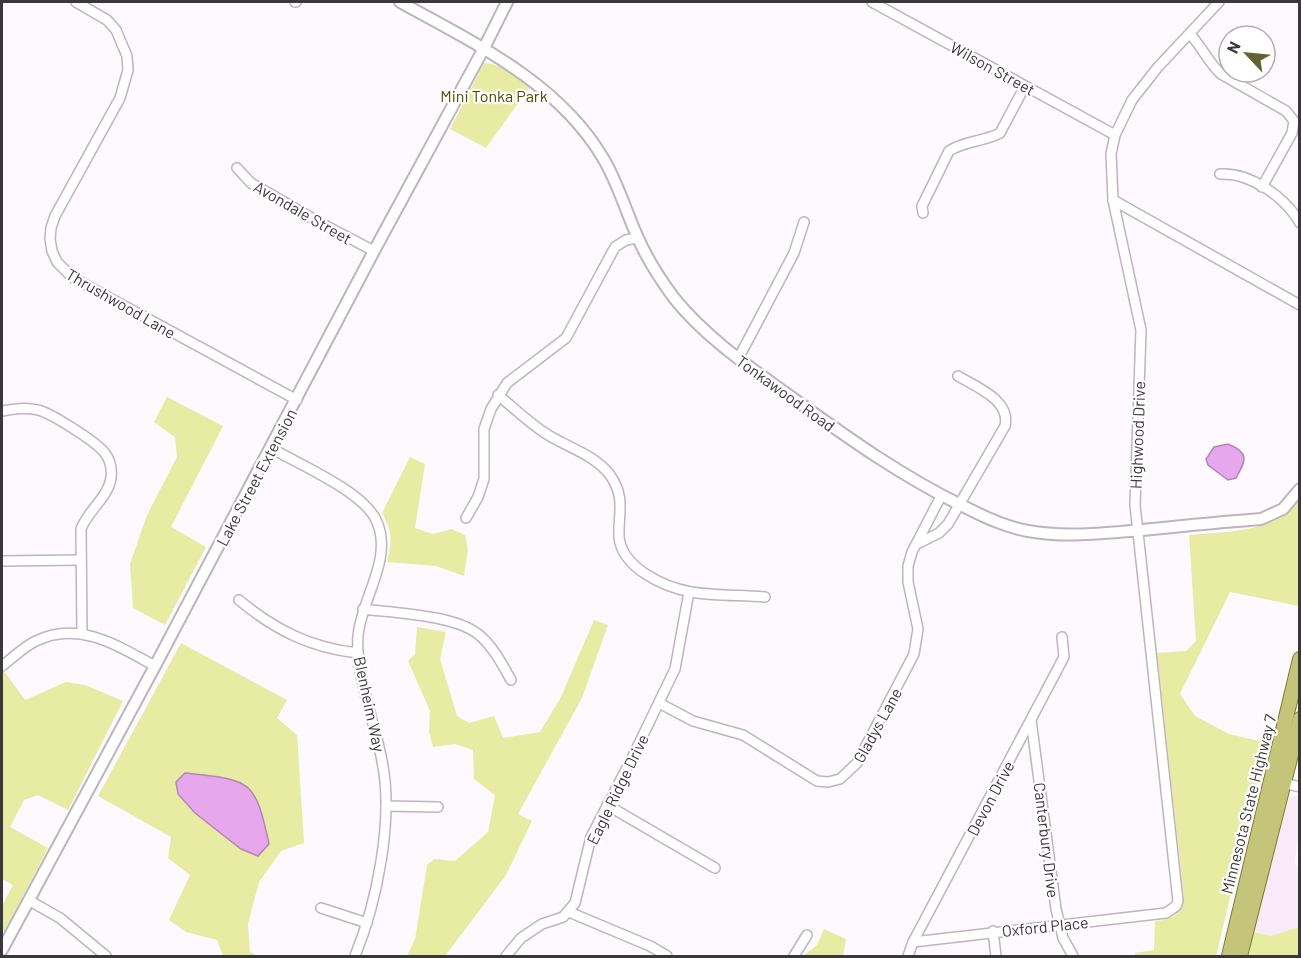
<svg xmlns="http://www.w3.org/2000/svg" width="1301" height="958" font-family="Barlow,sans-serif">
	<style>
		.built { fill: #f8eaf9 }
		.green { fill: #e8eba2; fill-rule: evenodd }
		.water { fill: #e6a7ec; stroke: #b386b7; stroke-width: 1.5 }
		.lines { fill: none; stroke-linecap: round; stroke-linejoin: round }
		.minor-casing { stroke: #bdb5be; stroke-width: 12 }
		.tertiary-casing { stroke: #bdb5be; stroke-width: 14 }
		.primary-casing { stroke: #7c7b2b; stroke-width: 16 }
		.minor { stroke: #fff; stroke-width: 9 }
		.tertiary { stroke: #fff; stroke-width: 10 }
		.primary { stroke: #c5c57a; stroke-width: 14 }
		.labels { text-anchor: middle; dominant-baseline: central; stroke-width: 4.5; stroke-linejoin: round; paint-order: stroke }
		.street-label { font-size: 16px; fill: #3b383b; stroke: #fff }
		.park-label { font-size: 16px; fill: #4d4d00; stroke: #fff }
	</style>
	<rect width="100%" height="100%" fill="#fef9fe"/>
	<path class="built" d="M1293 796H1299V837L1294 863 1299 869V927L1271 936 1253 932 1288 801Z"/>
	<g class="green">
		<path d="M484 63C501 63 517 78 529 88L486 148 450 129Z"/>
		<path d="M167 397 223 426 171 527 206 547 165 625 133 608 130 564 147 515 177 457 175 437 154 422Z"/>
		<path d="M410 457 425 464 415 528 433 534 452 529 465 535 468 549 464 576 436 566 387 562C392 540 393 533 382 513Z"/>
		<path d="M1299 501V606L1230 592 1180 694 1195 716 1229 734 1267 743 1216 956H1135V953L1154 950 1155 921C1171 920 1180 916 1184 898L1157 653 1186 651 1196 641 1189 535C1225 531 1276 533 1299 501Z"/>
		<path d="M594 620 608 625 582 698 518 814 532 821 506 875 445 956H407L415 939 427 865 434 859 455 861 488 832 495 795 474 779 473 750 455 744 433 747 429 732 430 711 408 661 415 654 417 627 446 632 440 659 457 716 469 723 494 716 503 738 540 732 561 697Z"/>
		<path d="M181 643 287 700 277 718 297 735 304 843 281 851 259 882 248 924 250 952 258 956H223L217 940 186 932 169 920 190 875 168 858 171 837 98 796ZM185 774C250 780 255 778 269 844Z"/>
		<path d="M4 671 25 700 66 682 85 685 123 701 68 810 38 795 24 800 10 827 48 848 5 930 2 931V906L13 885 2 879V673Z"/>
		<path d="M1299 927V956H1249L1253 932 1271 936Z"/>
		<path d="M824 929 846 939 843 956H803L817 945Z"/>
	</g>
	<g class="water">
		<path d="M1228 444C1250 453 1246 460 1236 478L1228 480 1208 465 1206 459 1214 447Z"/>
		<path d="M185 773C250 780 255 778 269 844L258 856 241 849 195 813 178 794 176 782Z"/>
	</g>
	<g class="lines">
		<defs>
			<g id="minor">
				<path d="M76 2 107 20 116 30 127 56 128 70 120 98 55 216 51 228 50 239 52 251 57 262 73 278 297 400"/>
				<path d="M295 2H296"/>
				<path d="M872 2 1115 135"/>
				<path d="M1190 34C1202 47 1208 62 1221 74L1286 111 1294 121 1292 133 1262 187"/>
				<path d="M237 168 251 183 317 221 374 251"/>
				<path d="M1220 174C1250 172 1285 197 1300 223"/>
				<path d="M1113 200 1300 305"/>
				<path d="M923 213 922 206 949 151C964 141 983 142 1000 133L1025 86"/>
				<path d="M738 359 794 253 804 222"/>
				<path d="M498 395C514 408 528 422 545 433 566 447 594 454 610 475 626 498 618 513 619 537 622 568 664 587 691 592 715 596 741 595 765 597"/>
				<path d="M2 411C14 409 26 407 38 410 51 413 95 441 104 452 110 459 112 469 111 478 108 498 88 510 81 529L82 633"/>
				<path d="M271 448C300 465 365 492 377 522 393 560 361 599 358 636 355 674 375 722 382 761 394 819 377 902 355 956"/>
				<path d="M466 518 478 497 484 479V429L491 409 507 383 566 338 615 247 626 240 638 238"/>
				<path d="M917 544 939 533 948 524 1005 426C1011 400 976 387 958 376"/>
				<path d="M2 561 81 560"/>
				<path d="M239 600C275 630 311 648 358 653"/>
				<path d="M363 609C395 613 453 615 478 634 493 646 502 664 511 680"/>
				<path d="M2 666C13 658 23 647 36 641 79 620 118 646 155 666"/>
				<path d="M659 703 693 721 743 735 817 781 828 782 840 779 857 763 914 654 918 629 908 582V566L912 552 941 496"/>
				<path d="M1031 720 1056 909 1063 938 1073 956"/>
				<path d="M1283 783 1300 787"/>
				<path d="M607 805 715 868"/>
				<path d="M386 806 438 807"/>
				<path d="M30 901 60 918 106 956"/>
				<path d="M321 908 367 923"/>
				<path d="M569 912 650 946 667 956"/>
				<path d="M993 931 996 956"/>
				<path d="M913 942 1166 913 1176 906 1178 901 1135 505 1141 330 1113 200 1111 154 1115 135 1132 100 1158 67 1219 2"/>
				<path d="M506 956 521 938 542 924 563 917 575 903 591 837 631 760 675 669 689 592"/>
				<path d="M794 956 807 935"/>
				<path d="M908 956 913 942 1064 657 1062 637"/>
			</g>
			<g id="tertiary">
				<path d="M400 2C474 43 558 82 603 158 618 183 626 212 638 238 647 259 660 279 674 298 707 339 751 368 794 399 848 438 903 477 963 506 984 517 1005 527 1028 531 1066 538 1104 533 1142 530 1181 526 1221 522 1261 519L1283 509 1300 489"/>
				<path d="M2 950 155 666 374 251 484 48 507 2"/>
			</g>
			<g id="primary">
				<path d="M1229 956 1300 659"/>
				<path d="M1240 956 1300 719"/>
			</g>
		</defs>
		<use href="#minor" class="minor-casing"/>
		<use href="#tertiary" class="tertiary-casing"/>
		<use href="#primary" class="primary-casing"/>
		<use href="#minor" class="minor"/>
		<use href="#tertiary" class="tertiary"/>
		<use href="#primary" class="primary"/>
	</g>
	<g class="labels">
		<g class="street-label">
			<text transform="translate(993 68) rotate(29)">Wilson Street</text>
			<text transform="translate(303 212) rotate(30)">Avondale Street</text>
			<text transform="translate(121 303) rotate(30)">Thrushwood Lane</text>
			<text transform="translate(786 393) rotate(36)">Tonkawood Road</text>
			<text transform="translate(1137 435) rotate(-88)">Highwood Drive</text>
			<text transform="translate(256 477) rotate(-62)">Lake Street Extension</text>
			<text transform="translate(370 704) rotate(78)">Blenheim Way</text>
			<text transform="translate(877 725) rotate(-61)">Gladys Lane</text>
			<text transform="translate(617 789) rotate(-64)">Eagle Ridge Drive</text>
			<text transform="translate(990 798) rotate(-62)">Devon Drive</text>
			<text transform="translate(1248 804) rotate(-76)">Minnesota State Highway 7</text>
			<text transform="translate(1047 840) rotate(83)">Canterbury Drive</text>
			<text transform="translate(1045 926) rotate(-6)">Oxford Place</text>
		</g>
		<g class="park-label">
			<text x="494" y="95">Mini Tonka Park</text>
		</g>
	</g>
	<rect width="1301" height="958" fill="none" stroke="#3b383b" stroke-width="6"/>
	<g transform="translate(1247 54) rotate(296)"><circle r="28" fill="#ffffff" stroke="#b1afb1" stroke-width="1.5"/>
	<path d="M0-4.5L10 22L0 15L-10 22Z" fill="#61622f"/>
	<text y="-9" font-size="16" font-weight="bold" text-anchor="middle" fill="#3b383b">N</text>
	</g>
</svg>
